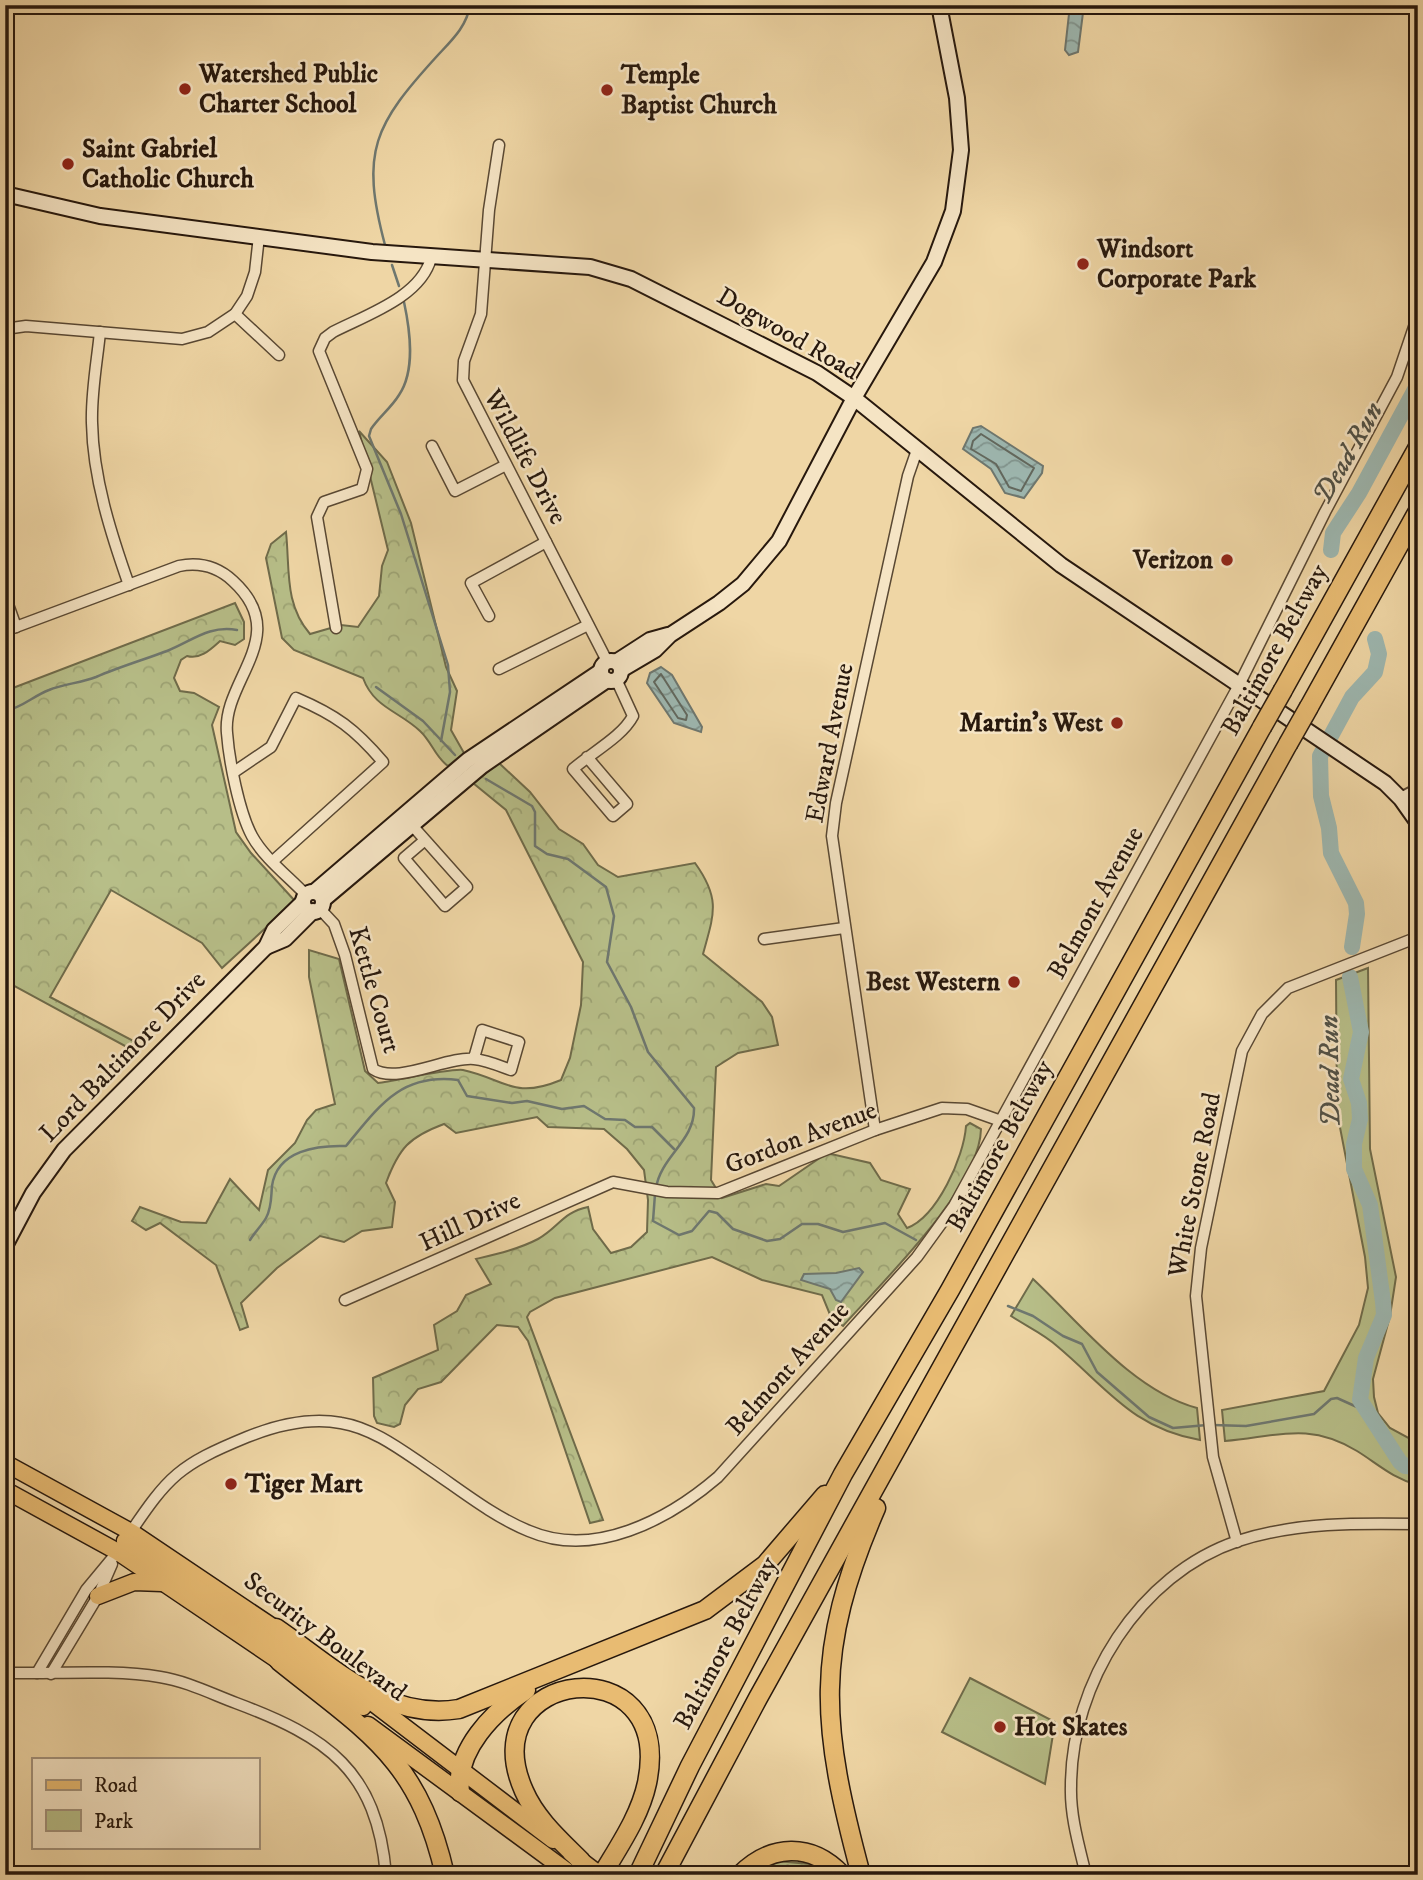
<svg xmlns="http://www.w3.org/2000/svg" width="1423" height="1880" font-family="'IM FELL DW Pica',serif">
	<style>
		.grass { fill: url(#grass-dots); stroke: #6f6b4a; stroke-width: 2 }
		.forest { fill: url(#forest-crowns); stroke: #6f6b4a; stroke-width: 2 }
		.park { fill: #b7be88; stroke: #6f6b4a; stroke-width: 2 }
		.water { fill: url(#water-waves); stroke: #6e776f; stroke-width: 2 }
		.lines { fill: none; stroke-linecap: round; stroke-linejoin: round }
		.shore { stroke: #62685e; stroke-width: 2 }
		.stream { stroke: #6e776f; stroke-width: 2.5 }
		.river { stroke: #9db7b0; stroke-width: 16 }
		.minor-casing { stroke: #594833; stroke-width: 13 }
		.tertiary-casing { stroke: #594833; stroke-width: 16 }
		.secondary-casing { stroke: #27180d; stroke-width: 18 }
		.primary-casing { stroke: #27180d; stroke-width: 19 }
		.motorway-casing { stroke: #27180d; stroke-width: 21 }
		.minor { stroke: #f5e4c4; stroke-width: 10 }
		.tertiary { stroke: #f5e4c4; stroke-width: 12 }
		.secondary { stroke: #f5e4c4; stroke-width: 14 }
		.primary { stroke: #e8bb72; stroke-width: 16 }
		.motorway { stroke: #e8bb72; stroke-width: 18 }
		.motorway-bridge-casing { stroke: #27180d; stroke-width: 21; stroke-linecap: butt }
		.motorway-bridge { stroke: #e8bb72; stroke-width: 18 }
		.poi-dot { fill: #8f2418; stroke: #f5e4c4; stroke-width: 2.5 }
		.labels { text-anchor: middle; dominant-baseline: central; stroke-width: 5; stroke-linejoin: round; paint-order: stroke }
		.poi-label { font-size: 26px; font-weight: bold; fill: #27180d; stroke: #f5e4c4; text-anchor: start }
		.street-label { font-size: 26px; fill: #27180d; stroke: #f5e4c4 }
		.water-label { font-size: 28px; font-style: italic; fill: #505046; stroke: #f5e4c4 }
	</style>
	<defs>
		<pattern id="grass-dots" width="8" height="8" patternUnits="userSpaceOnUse" patternTransform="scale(1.75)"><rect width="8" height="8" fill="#b7be88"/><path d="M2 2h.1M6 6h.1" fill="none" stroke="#9da374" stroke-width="1.8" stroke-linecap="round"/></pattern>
		<pattern id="forest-crowns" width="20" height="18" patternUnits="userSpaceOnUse" patternTransform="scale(1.75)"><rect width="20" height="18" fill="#b7be88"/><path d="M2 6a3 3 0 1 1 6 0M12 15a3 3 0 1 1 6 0" fill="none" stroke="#9da374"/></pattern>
		<pattern id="water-waves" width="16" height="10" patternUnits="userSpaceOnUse" patternTransform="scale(1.75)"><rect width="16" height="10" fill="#9db7b0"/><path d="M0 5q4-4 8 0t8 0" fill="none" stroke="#80948e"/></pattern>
	</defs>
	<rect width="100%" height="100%" fill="#efd6a5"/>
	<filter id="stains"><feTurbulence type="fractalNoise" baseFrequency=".00286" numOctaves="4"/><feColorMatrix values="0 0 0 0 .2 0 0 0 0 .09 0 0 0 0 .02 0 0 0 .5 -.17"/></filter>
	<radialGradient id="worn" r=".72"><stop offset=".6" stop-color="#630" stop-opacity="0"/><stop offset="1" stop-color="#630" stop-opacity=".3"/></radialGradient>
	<path class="grass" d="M776 1861 821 1865 830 1875H758Z"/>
	<g class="forest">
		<path d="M359 431 387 462 411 523 446 667 457 691 451 730 464 753 448 766C435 757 432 742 420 731 399 711 374 708 363 678L294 650 282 638 266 558 271 544 286 532C290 569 284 604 310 634L341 625 358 627 379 596 382 566 388 550Z"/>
		<path d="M235 603 244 622V639L235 645 220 641C211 649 200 660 187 656L181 660 174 678 180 691 194 693 219 707 212 725 236 832 251 853 295 901 222 968 202 943 111 890 50 997 141 1045 138 1053 5 981V691Z"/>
		<path d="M499 763 530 792 559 829 583 844 598 865 618 877 695 863C721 899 714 914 703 954L762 1002 772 1017 778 1045 738 1053 716 1067 711 1180 722 1198 766 1184 779 1186 827 1153 870 1163 881 1180 910 1189 898 1214 907 1228C937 1217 964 1157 966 1126L970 1123 981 1129C980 1188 882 1282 843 1326L831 1317 822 1295 762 1280 712 1257 555 1298 530 1312 527 1317 603 1520 590 1523 528 1341 518 1327 497 1325 441 1382 418 1389 405 1405 400 1424 394 1427 377 1423 374 1416 373 1378 438 1350 434 1325 457 1311 466 1295 491 1284 476 1259C497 1254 519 1249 538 1239 558 1228 563 1212 588 1207L593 1229 611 1253 631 1247 647 1232 648 1200 644 1170 627 1149 604 1129 548 1127 537 1117 456 1133 444 1124C409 1137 399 1148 386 1183L395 1202 392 1227 362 1231 344 1242 320 1236 277 1268 241 1303 248 1327 240 1330 216 1265 160 1223 146 1230 132 1221 140 1207 181 1222 206 1223 230 1179 259 1210 268 1170 295 1143 307 1120 316 1110 335 1104 309 977V950L339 959 365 1071 378 1083C395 1081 450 1068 463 1070 505 1079 513 1100 561 1080L570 1058 581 1005 583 962 506 810 473 783Z"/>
	</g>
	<g class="park">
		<path d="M1368 968 1370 1149 1396 1277 1390 1316 1373 1379 1374 1397 1378 1413 1390 1428 1418 1443V1485C1392 1478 1378 1464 1357 1451 1308 1421 1275 1437 1225 1441L1222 1410 1324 1391 1359 1325 1368 1288 1365 1257 1337 1112 1336 980Z"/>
		<path d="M1033 1279C1080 1323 1133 1391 1197 1408L1200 1440C1132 1428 1107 1388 1057 1346 1044 1334 1026 1326 1011 1316Z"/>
		<path d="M970 1678 1055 1722 1045 1784 942 1732Z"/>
	</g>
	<g class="water">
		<path d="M1070 5H1084L1078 52 1069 55 1065 50Z"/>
		<path d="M981 426 1043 466 1042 473 1024 498 1005 493 991 469 963 449 973 428Z"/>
		<path d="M661 667 672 675 702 727 701 732 674 723 647 683 650 673Z"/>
		<path d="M859 1268 863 1272 841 1302 836 1300 830 1289 801 1280 804 1274 836 1273Z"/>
	</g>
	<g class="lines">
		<g class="shore">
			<path d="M981 434 1034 468 1021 491 1009 487 996 464 971 449 973 441Z"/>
			<path d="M661 674 687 715 686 720 678 718 654 682Z"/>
		</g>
		<g class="stream">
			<path d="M385 245C360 151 374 125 438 55 452 40 467 26 470 5"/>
			<path d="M392 265 399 286"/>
			<path d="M404 302C410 330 416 370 399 395 391 408 379 417 371 429L369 436 401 514 448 665 450 692 441 741"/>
			<path d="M376 687 423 721 455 755"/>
			<path d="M5 711C22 708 33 696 49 690 63 684 81 683 96 677 119 667 143 660 167 651 192 641 209 625 237 630"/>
			<path d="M486 779 532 806 535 812V846L547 854 568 859 606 887 614 916 607 962 631 1007 648 1052 694 1108C695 1141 661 1156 656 1188"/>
			<path d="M655 1194 653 1221 679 1235 692 1231 709 1211 717 1213 733 1229 767 1241 780 1239 802 1224H818L843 1232 885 1223 916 1240"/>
			<path d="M250 1240C255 1232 262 1225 266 1218 272 1207 271 1196 272 1186 277 1150 318 1145 346 1146 379 1106 401 1073 458 1080L467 1096 512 1103 527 1101 562 1109 584 1106 605 1119 625 1120 635 1127H652L674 1149"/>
			<path d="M1008 1306 1033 1316 1063 1336 1082 1344 1097 1372 1149 1417 1173 1428 1207 1425"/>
			<path d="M1213 1425 1246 1426 1314 1414 1331 1399 1337 1398 1368 1412"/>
		</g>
		<g class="river">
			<path d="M1331 550 1333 533 1359 493 1418 384"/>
			<path d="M1352 947 1357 914 1356 903 1331 853 1329 828 1321 796 1320 756 1352 697 1375 672 1379 654 1375 639"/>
			<path d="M1350 977 1361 1032 1351 1079 1359 1103 1360 1119 1354 1144V1169L1370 1205 1383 1302 1384 1315 1366 1358 1360 1400 1400 1462 1405 1466 1418 1467"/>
		</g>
		<defs>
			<g id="minor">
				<path d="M499 145 489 210 481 314 464 361 463 380 607 661"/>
				<path d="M235 314 279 355"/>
				<path d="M5 329 26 326 182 339 208 332 235 314 247 296 255 272 259 236"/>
				<path d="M100 332C97 362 91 393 92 423 93 478 111 534 129 585"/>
				<path d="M432 446 455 491 506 465"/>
				<path d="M5 596 16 627"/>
				<path d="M489 616 471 583 546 542"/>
				<path d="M336 628 317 517 324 502 362 489 367 469 319 351 325 338 333 332C366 315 421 297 431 258"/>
				<path d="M5 631 179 566C199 562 218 567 233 581 293 636 222 680 227 733 229 760 239 812 252 836 264 858 289 877 306 895"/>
				<path d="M499 669 588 625"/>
				<path d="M587 757 627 804 613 816 573 769C591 753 622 737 633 716L616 679"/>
				<path d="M234 772 271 747 296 698C336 715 355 729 383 762L273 861"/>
				<path d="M410 823 467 887 445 906 404 858 425 840"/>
				<path d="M320 909 334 924 345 955 373 1069C397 1085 447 1056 474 1059 486 1060 500 1066 511 1070L519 1042 482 1030 474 1058"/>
				<path d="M764 939 844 928"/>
				<path d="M875 1130 832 836 836 803 908 476 917 450"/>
				<path d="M345 1300 613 1182 667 1192 718 1193 875 1130 942 1108 967 1109 1001 1121"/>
				<path d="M128 1536C169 1475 179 1465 247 1437 277 1425 309 1417 341 1423 372 1428 400 1449 425 1466 458 1488 492 1516 529 1531 594 1559 668 1520 718 1477L917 1257 954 1206 1239 685 1325 512 1397 377 1418 315"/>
				<path d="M1237 1542 1213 1457 1196 1296 1201 1248 1242 1051 1262 1014 1288 988 1418 937"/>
				<path d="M5 1673C53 1674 114 1669 160 1677 186 1681 212 1694 236 1703 327 1737 377 1770 386 1875"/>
				<path d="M37 1673 86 1590 120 1549"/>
				<path d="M51 1674 98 1596 112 1564"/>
				<path d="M1086 1875C1079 1846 1070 1816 1071 1786 1071 1684 1139 1574 1238 1541 1297 1522 1357 1523 1418 1524"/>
			</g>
			<path id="tertiary" d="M1401 799 1418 790"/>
			<g id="secondary">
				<path d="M5 194 100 216 372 252 590 267 631 279 817 373 854 398 1061 565 1385 783 1401 799 1418 823"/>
				<circle cx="611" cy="671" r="10"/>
				<path d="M616 662 650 640 668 635"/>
				<path d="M621 670 655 650 670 635 719 603 743 584 779 541 854 398 934 262 953 211 961 150 957 98 939 5"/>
				<path d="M314 892 468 760 601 671"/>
				<circle cx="313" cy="902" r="10"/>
				<path d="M323 900 482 766 607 680"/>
				<path d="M266 947 285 939 313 911"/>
				<path d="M5 1246 33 1193 64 1150 266 947 274 930 303 902"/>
			</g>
			<g id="primary">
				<path d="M5 1463 131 1532 286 1636"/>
				<path d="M5 1490 118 1552 288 1667"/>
				<path d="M125 1541 215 1600 363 1707"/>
				<path d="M98 1596 134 1582 162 1583"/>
				<path d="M356 1690 553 1840"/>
				<path d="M368 1725 572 1875"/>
				<path d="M571 1853 600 1875"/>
			</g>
			<g id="motorway">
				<path d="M1283 690 1418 447"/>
				<path d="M1309 707 1418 511"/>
				<path d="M276 1628C333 1667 386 1721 459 1709L705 1610 765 1565 825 1495"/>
				<path d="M279 1661C367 1732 418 1757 445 1875"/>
				<path d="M460 1792C455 1750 493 1712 526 1690"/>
				<path d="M581 1861C560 1840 536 1819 524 1791 469 1668 676 1643 647 1783 640 1816 619 1846 602 1875"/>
				<path d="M638 1875 690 1766 843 1474 950 1290 1262 727"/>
				<path d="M664 1875 758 1698 1288 744"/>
				<path d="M740 1875C771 1844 811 1842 842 1875"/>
				<path d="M861 1875C821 1726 813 1653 876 1508"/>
			</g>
		</defs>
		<use href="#minor" class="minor-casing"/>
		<use href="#tertiary" class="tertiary-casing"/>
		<use href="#secondary" class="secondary-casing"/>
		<use href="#primary" class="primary-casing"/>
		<use href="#motorway" class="motorway-casing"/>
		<use href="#minor" class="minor"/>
		<use href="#tertiary" class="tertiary"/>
		<use href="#secondary" class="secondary"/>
		<use href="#primary" class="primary"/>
		<use href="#motorway" class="motorway"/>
		<defs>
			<g id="motorway-bridge">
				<path d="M1262 727 1283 690"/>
				<path d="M1288 744 1309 707"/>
			</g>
		</defs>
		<use href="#motorway-bridge" class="motorway-bridge-casing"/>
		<use href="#motorway-bridge" class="motorway-bridge"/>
	</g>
	<g class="poi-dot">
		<circle cx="185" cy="89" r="7"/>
		<circle cx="607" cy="90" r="7"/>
		<circle cx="68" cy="164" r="7"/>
		<circle cx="1083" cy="264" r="7"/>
		<circle cx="1227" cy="560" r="7"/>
		<circle cx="1117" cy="723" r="7"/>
		<circle cx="1014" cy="982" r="7"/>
		<circle cx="231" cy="1484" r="7"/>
		<circle cx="1000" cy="1727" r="7"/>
	</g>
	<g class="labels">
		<g class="poi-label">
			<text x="199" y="74">Watershed Public<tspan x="199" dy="30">Charter School</tspan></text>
			<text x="621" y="75">Temple<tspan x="621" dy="30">Baptist Church</tspan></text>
			<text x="82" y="149">Saint Gabriel<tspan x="82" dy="30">Catholic Church</tspan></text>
			<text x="1097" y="249">Windsort<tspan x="1097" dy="30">Corporate Park</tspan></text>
			<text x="1213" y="560" text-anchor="end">Verizon</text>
			<text x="1103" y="723" text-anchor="end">Martin's West</text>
			<text x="1000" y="982" text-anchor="end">Best Western</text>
			<text x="245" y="1484">Tiger Mart</text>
			<text x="1014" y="1727">Hot Skates</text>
		</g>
		<g class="street-label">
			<text transform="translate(788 334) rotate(30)">Dogwood Road</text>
			<text transform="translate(525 457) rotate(62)">Wildlife Drive</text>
			<text transform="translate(1275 650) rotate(-61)">Baltimore Beltway</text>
			<text transform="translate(830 743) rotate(-79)">Edward Avenue</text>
			<text transform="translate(1096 903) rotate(-61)">Belmont Avenue</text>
			<text transform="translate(374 990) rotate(74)">Kettle Court</text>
			<text transform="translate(123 1057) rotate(-46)">Lord Baltimore Drive</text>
			<text transform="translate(801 1138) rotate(-21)">Gordon Avenue</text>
			<text transform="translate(1000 1146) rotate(-61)">Baltimore Beltway</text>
			<text transform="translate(1195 1185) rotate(-79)">White Stone Road</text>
			<text transform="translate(470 1222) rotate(-25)">Hill Drive</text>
			<text transform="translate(788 1369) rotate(-48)">Belmont Avenue</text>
			<text transform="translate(325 1637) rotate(37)">Security Boulevard</text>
			<text transform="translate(726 1643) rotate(-62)">Baltimore Beltway</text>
		</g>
		<g class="water-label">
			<text transform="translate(1348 453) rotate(-60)">Dead Run</text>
			<text transform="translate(1330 1071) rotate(-91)">Dead Run</text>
		</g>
	</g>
	<rect width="1423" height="1880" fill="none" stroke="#efd6a5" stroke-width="28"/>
	<rect x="7" y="7" width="1409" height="1866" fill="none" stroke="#27180d" stroke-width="3.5"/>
	<rect x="14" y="14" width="1395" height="1852" fill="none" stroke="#27180d" stroke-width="2"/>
	<rect x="32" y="1758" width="228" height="91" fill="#f5e4c4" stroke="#a3927b" stroke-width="2"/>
	<rect x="46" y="1780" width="35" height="10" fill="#e8bb72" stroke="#a3927b" stroke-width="2"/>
	<text x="94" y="1792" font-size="21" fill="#27180d">Road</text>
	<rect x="46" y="1810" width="35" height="21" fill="#b7be88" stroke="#a3927b" stroke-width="2"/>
	<text x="94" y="1828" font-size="21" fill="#27180d">Park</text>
	<rect width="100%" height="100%" filter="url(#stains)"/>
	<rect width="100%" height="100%" fill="url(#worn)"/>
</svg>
